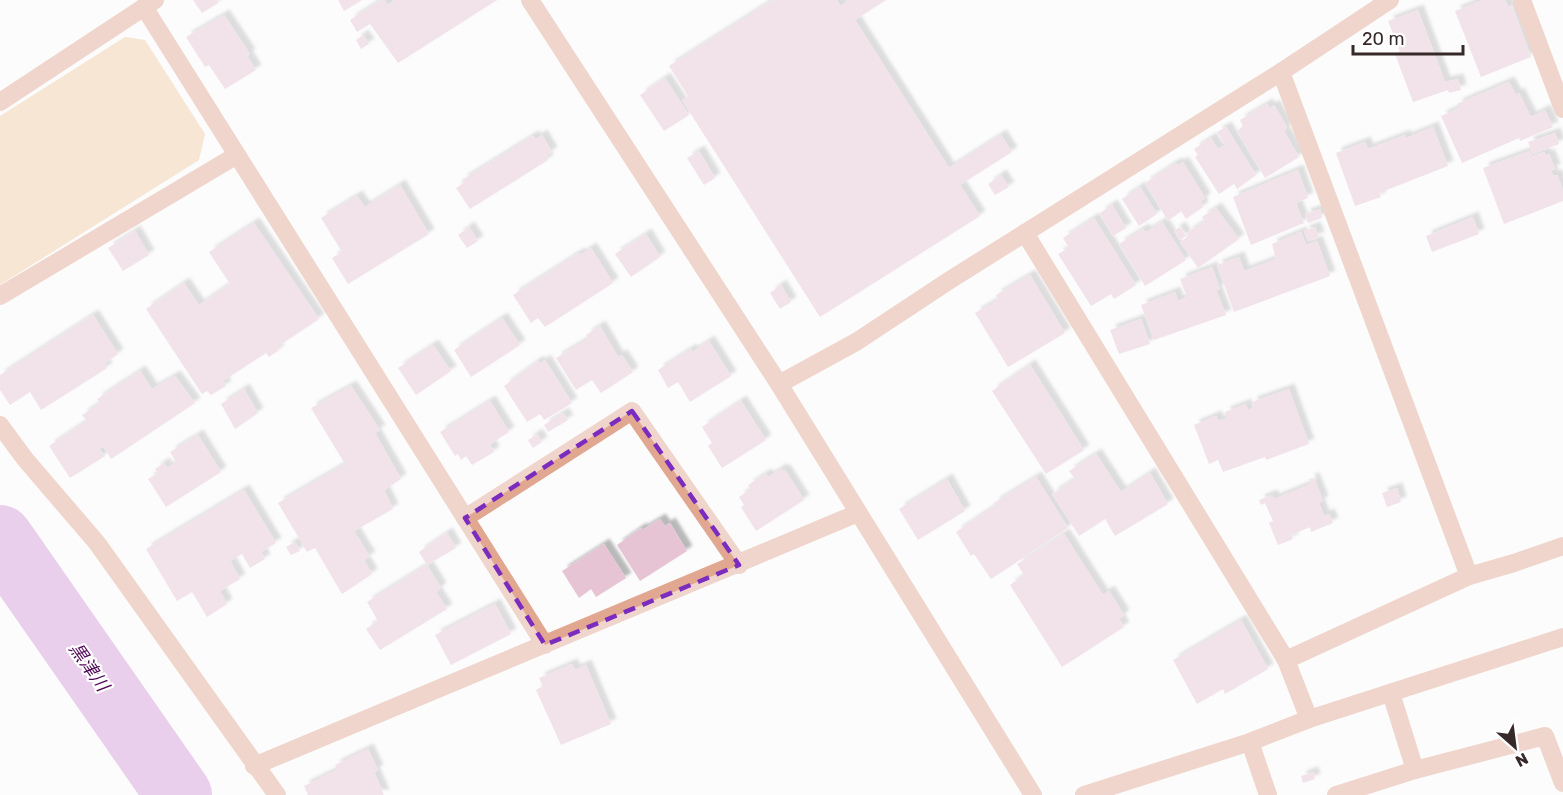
<svg xmlns="http://www.w3.org/2000/svg" width="1563" height="795" font-family="Rubik,'Noto Sans JP',sans-serif">
	<style>
		.green { fill: #f2cca5 }
		.lines { fill: none; stroke-linecap: round; stroke-linejoin: round }
		.stream { stroke: #d49ad9; stroke-width: 10 }
		.river { stroke: #d49ad9; stroke-width: 66 }
		.building { fill: #e6c4d3; filter: url(#shadow) }
		.minor { stroke: #e1a791; stroke-width: 18 }
		.marked { fill: none; stroke: #7b2cbf; stroke-width: 4.5; stroke-dasharray: 12 8; stroke-linejoin: round }
		.labels { text-anchor: middle; dominant-baseline: central; stroke-width: 4.5; stroke-linejoin: round; paint-order: stroke }
		.water-label { font-size: 18px; font-style: italic; fill: #4f0656; stroke: #fff }
	</style>
	<defs>
		<filter id="shadow"><feDropShadow dx="5.5" dy="-5.5" stdDeviation="1.5" flood-color="#0004"/></filter>
	</defs>
	<rect width="100%" height="100%" fill="#fcfcfc"/>
	<path class="green" d="M125 37 145 40 205 134 199 160 0 285V116Z"/>
	<g class="lines">
		<path class="stream" d="M0 556 10 553"/>
		<path class="river" d="M0 538 179 795"/>
	</g>
	<g class="building">
		<path d="M193 0H216L218 3 202 13Z"/>
		<path d="M338 0H362L344 11Z"/>
		<path d="M381 0H384L388 5 395 0H497L398 63 370 24 357 32 350 20Z"/>
		<path d="M773 0H837L840 6 850 0H886L855 20 949 168 1001 135 1012 152 960 185 980 216 820 317 682 100 688 96 669 66Z"/>
		<path d="M1483 0H1505L1508 7 1512 5 1531 57 1481 77 1455 11Z"/>
		<path d="M1418 10 1445 82 1458 79 1461 90 1449 93 1448 90 1413 102 1395 54 1400 51 1388 21Z"/>
		<path d="M224 15 250 54 247 56 256 70 225 89 209 65 205 67 186 37Z"/>
		<path d="M363 35 369 44 361 49 356 40Z"/>
		<path d="M665 78 689 115 664 131 640 95Z"/>
		<path d="M1509 82 1516 95 1519 93 1531 117 1545 110 1553 127 1520 141 1519 138 1462 163 1441 116 1459 108 1457 104Z"/>
		<path d="M1267 104 1270 108 1274 105 1287 127 1284 131 1299 157 1265 178 1237 131 1243 126 1240 120Z"/>
		<path d="M1226 127 1256 175 1237 189 1234 184 1219 194 1195 157 1198 155 1194 149 1211 138 1218 149 1225 145 1217 132Z"/>
		<path d="M1433 127 1448 166 1379 193 1381 197 1355 206 1336 153 1365 142 1368 149 1405 135 1406 138Z"/>
		<path d="M1555 133 1559 144 1533 154 1528 142Z"/>
		<path d="M542 135 552 152 546 156 548 160 470 209 456 188 464 183 462 180 533 136 536 139Z"/>
		<path d="M699 151 715 178 704 185 687 158Z"/>
		<path d="M1530 151 1532 156 1544 152 1546 156 1549 154 1555 169 1551 171 1553 176 1557 175 1563 190V201L1504 224 1483 168Z"/>
		<path d="M1183 162 1205 198 1201 202 1203 207 1186 219 1181 211 1168 221 1145 183 1176 163 1178 165Z"/>
		<path d="M1298 170 1308 198 1296 203 1304 223 1251 245 1233 197Z"/>
		<path d="M1001 175 1009 187 995 195 988 184Z"/>
		<path d="M400 185 429 234 348 284 332 258 342 252 321 218 357 196 365 207Z"/>
		<path d="M1140 187 1157 214 1139 226 1122 199Z"/>
		<path d="M1112 205 1126 228 1113 236 1100 213Z"/>
		<path d="M1216 208 1239 239 1198 268 1180 242 1189 236 1187 233 1205 221 1202 217Z"/>
		<path d="M1320 209 1322 218 1308 223 1305 214Z"/>
		<path d="M1473 217 1479 234 1432 252 1426 236Z"/>
		<path d="M1094 218 1136 285 1114 299 1111 294 1091 306 1058 254 1069 248 1063 238Z"/>
		<path d="M1162 222 1186 260 1145 286 1119 244 1143 229 1146 232Z"/>
		<path d="M254 223 319 319 277 347 279 350 269 357 266 353 223 381 226 386 211 395 207 391 202 394 146 309 184 283 199 305 230 284 209 252Z"/>
		<path d="M469 227 478 241 467 248 458 235Z"/>
		<path d="M1180 227 1186 236 1180 240 1174 231Z"/>
		<path d="M1315 227 1319 237 1308 241 1304 231Z"/>
		<path d="M135 231 149 255 123 271 108 248Z"/>
		<path d="M1301 232 1306 245 1317 241 1330 276 1234 312 1217 265 1239 257 1244 271 1276 259 1272 244Z"/>
		<path d="M646 234 660 257 631 277 615 254Z"/>
		<path d="M591 248 613 283 545 327 538 318 531 323 513 295 579 253 580 255Z"/>
		<path d="M1212 267 1220 289 1216 290 1226 315 1154 340 1141 305 1175 292 1178 301 1187 297 1180 279Z"/>
		<path d="M1030 275 1065 333 1008 367 975 313 998 300 996 295Z"/>
		<path d="M781 285 791 302 780 309 770 293Z"/>
		<path d="M93 315 118 354 104 364 107 368 41 410 30 392 10 405 0 390V375Z"/>
		<path d="M502 318 520 345 471 377 454 350Z"/>
		<path d="M1141 319 1150 344 1119 354 1110 330Z"/>
		<path d="M600 326 618 357 622 355 633 372 601 393 592 380 576 390 556 358 588 339 586 335Z"/>
		<path d="M709 341 731 376 690 402 678 382 668 388 658 370 691 349 692 352Z"/>
		<path d="M433 345 451 371 416 395 398 368Z"/>
		<path d="M545 360 572 403 544 420 540 414 527 422 504 386 538 361 540 364Z"/>
		<path d="M1030 365 1084 450 1046 474 992 391Z"/>
		<path d="M140 371 152 389 175 376 195 403 111 459 103 446 99 449 105 456 70 478 49 446 87 421 82 415 100 403 97 399Z"/>
		<path d="M351 386 380 430 375 433 401 479 384 490 393 509 354 531 370 557 364 560 372 574 342 594 315 548 307 552 278 503 345 464 311 408Z"/>
		<path d="M244 389 258 413 235 429 221 404Z"/>
		<path d="M1289 389 1309 444 1266 460 1265 457 1223 472 1218 460 1209 464 1194 425 1216 416 1218 421 1227 418 1225 412 1246 404 1248 410 1253 408 1252 402Z"/>
		<path d="M490 401 509 432 490 444 494 452 472 465 466 456 461 460 458 454 455 456 440 432Z"/>
		<path d="M741 401 766 440 722 468 708 446 712 443 702 427Z"/>
		<path d="M563 413 568 420 548 432 544 425Z"/>
		<path d="M537 434 542 442 533 448 528 440Z"/>
		<path d="M198 435 221 472 166 507 148 479 158 473 155 469 164 463 167 468 176 462 170 452Z"/>
		<path d="M1096 454 1121 492 1150 473 1168 504 1115 536 1105 519 1079 536 1052 494 1075 479 1069 471Z"/>
		<path d="M781 469 783 471 785 470 804 500 756 531 741 507 744 505 739 497 751 489 748 485 766 474 768 477Z"/>
		<path d="M1036 477 1068 528 991 579 974 554 971 556 956 532 995 506 994 503Z"/>
		<path d="M1314 478 1323 501 1319 503 1324 516 1329 514 1333 523 1311 532 1310 527 1291 535 1293 539 1278 545 1269 523 1273 521 1265 503 1261 505 1259 500 1272 495 1274 499 1311 484 1309 479Z"/>
		<path d="M947 479 965 511 918 540 899 509Z"/>
		<path d="M1397 488 1401 502 1387 507 1382 493Z"/>
		<path d="M244 490 276 543 261 552 265 559 250 568 242 554 230 561 240 579 220 591 227 604 207 617 192 592 177 601 146 549Z"/>
		<path d="M660 519 665 526 670 523 687 551 640 581 617 545 641 528 642 530Z"/>
		<path d="M447 533 456 548 427 565 419 552Z"/>
		<path d="M1064 534 1103 595 1109 591 1124 615 1119 619 1124 627 1062 667 1010 585 1024 575 1017 564Z"/>
		<path d="M295 542 300 551 291 555 286 547Z"/>
		<path d="M604 544 626 578 596 597 591 589 579 598 562 571Z"/>
		<path d="M427 565 441 588 436 592 447 609 380 650 366 629 378 621 367 602Z"/>
		<path d="M495 604 511 634 451 665 435 635Z"/>
		<path d="M1241 620 1268 669 1225 694 1223 689 1197 704 1173 660Z"/>
		<path d="M572 664 575 670 586 665 611 724 561 745 536 690 543 686 539 678Z"/>
		<path d="M368 749 378 770 374 772 384 795H308L304 786 337 770 335 765Z"/>
		<path d="M1313 772 1315 779 1303 783 1301 776Z"/>
	</g>
	<g class="lines">
		<g class="minor">
			<path d="M530 0 779 384 1033 795"/>
			<path d="M1522 0 1563 109"/>
			<path d="M144 7 545 645"/>
			<path d="M1281 72 1469 576"/>
			<path d="M0 102 155 0"/>
			<path d="M1025 233 1286 660"/>
			<path d="M0 296 237 155"/>
			<path d="M779 384 856 342 950 280 1281 72 1390 0"/>
			<path d="M0 425 25 459 97 543 277 795"/>
			<path d="M465 518 632 411 739 565"/>
			<path d="M1391 693 1415 770 1545 736 1563 783"/>
			<path d="M1309 719 1286 660 1469 576 1514 563 1563 546"/>
			<path d="M1250 742 1268 795"/>
			<path d="M254 766 858 513"/>
			<path d="M1084 795 1250 742 1309 719 1563 637"/>
			<path d="M1336 795 1415 770"/>
		</g>
	</g>
	<path d="M0 0H1563V795H0ZM632 411 739 565 545 645 465 518Z" fill="#fcfcfc" fill-opacity=".55" fill-rule="evenodd"/>
	<path class="marked" d="M632 411 739 565 545 645 465 518Z"/>
	<g class="labels">
		<g class="water-label">
			<text transform="translate(89 667) rotate(55)">黒津川</text>
		</g>
	</g>
	<g transform="translate(1515 747) rotate(152)" stroke="#ffffff" stroke-width="4.5" paint-order="stroke">
	<path d="M0-4.5L10 22L0 15L-10 22Z" fill="#372829"/>
	<text y="-9" font-size="16" font-weight="bold" text-anchor="middle" fill="#372829">N</text>
	</g>
	<path d="M1353 45v9h110v-9" fill="none" stroke="#372829" stroke-width="3"/>
	<text x="1362" y="45" font-size="18" fill="#372829" stroke="#ffffff" stroke-width="4.5" paint-order="stroke">20 m</text>
</svg>
